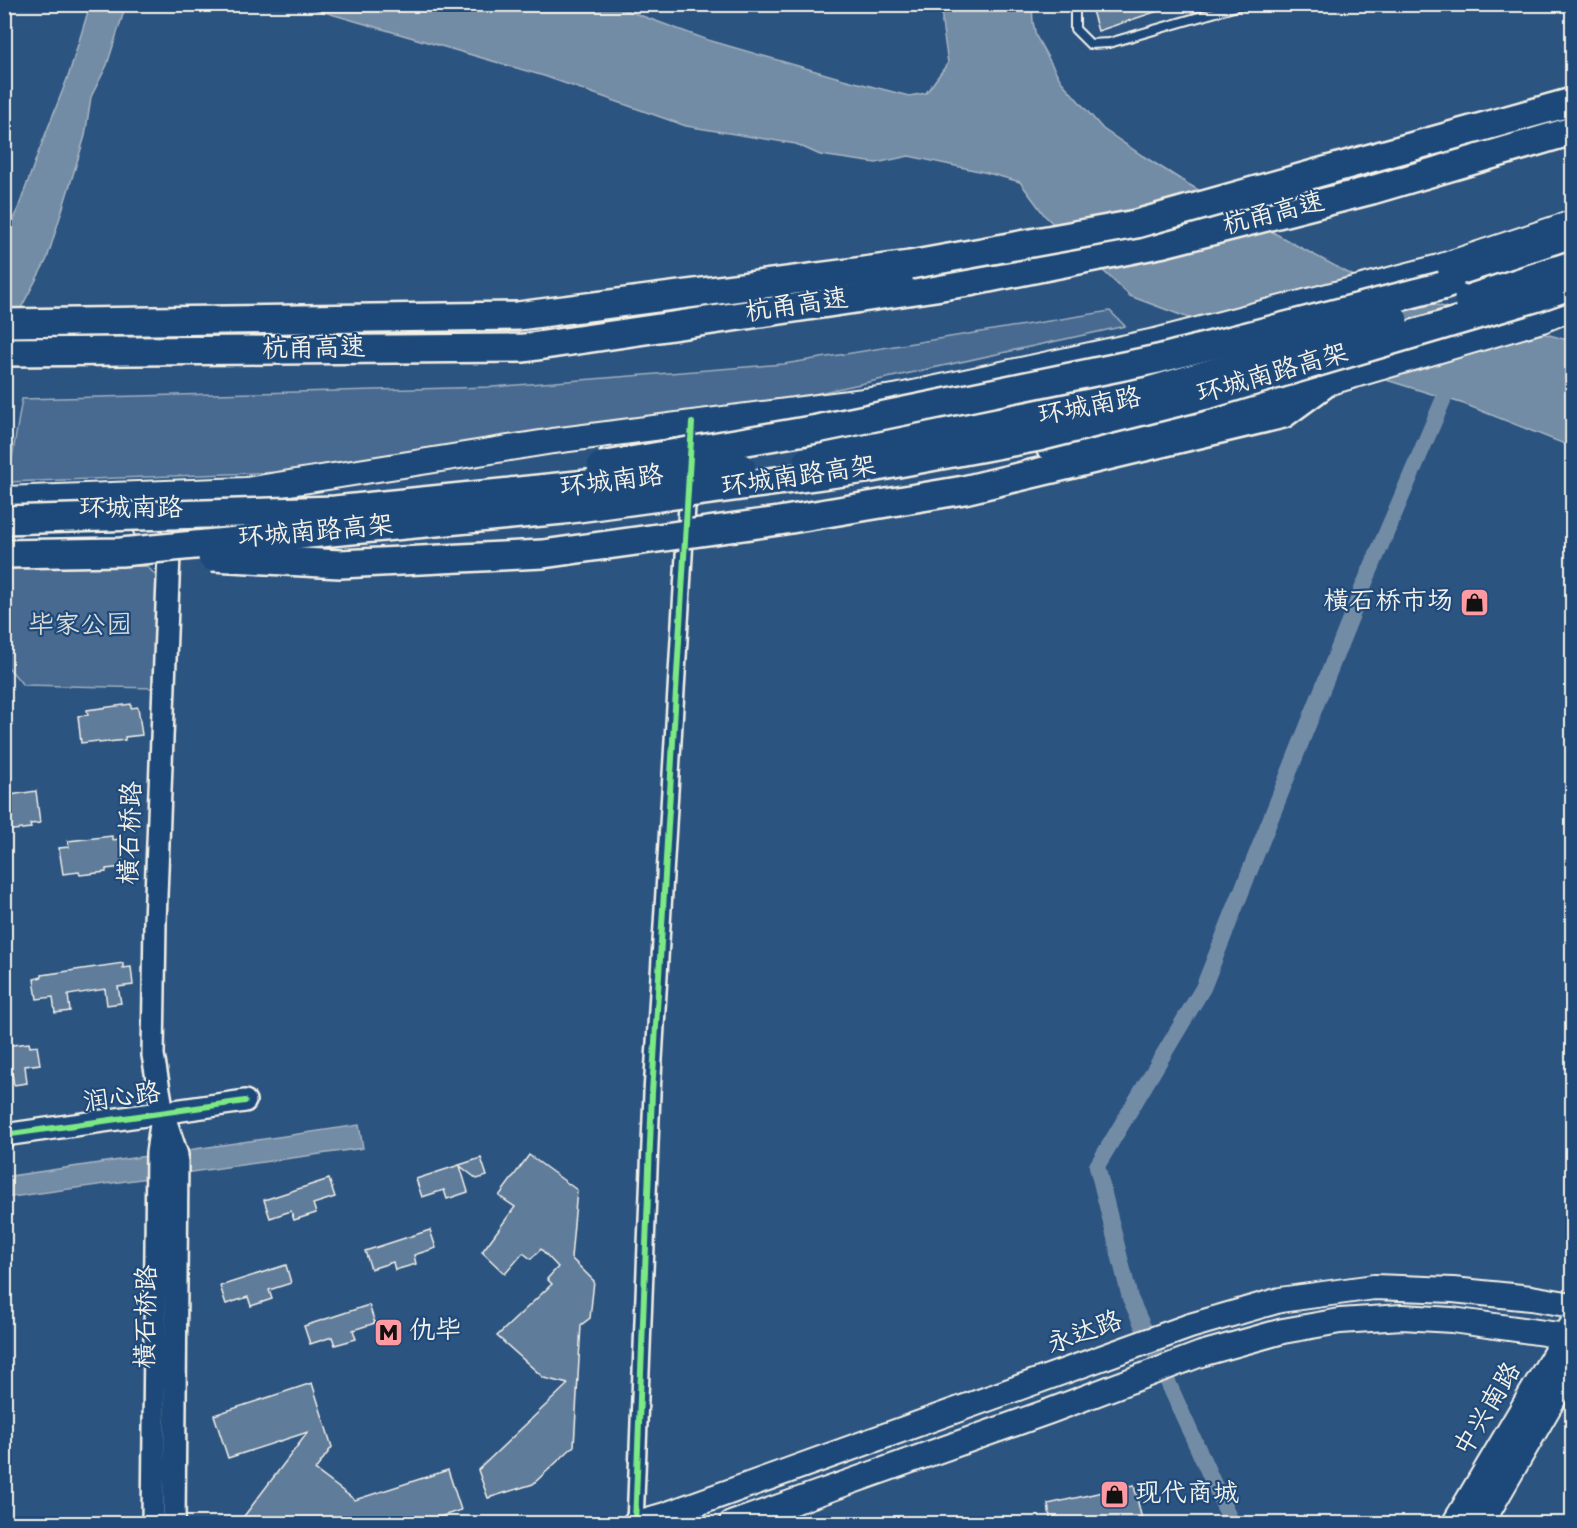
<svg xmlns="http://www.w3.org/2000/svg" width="1577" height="1528" font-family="'Indie Flower','LXGW WenKai TC',sans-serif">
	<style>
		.green { fill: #496b90; stroke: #9eaebc; stroke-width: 1.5 }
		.water { fill: #738ca6; stroke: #a7b4c0; stroke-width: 1.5 }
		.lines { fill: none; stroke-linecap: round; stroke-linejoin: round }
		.canal { stroke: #738ca6; stroke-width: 16 }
		.building { fill: #5e7b9a; stroke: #f4f1e8; stroke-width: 1.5 }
		.lane-casing { stroke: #f4f1e8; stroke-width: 12 }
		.street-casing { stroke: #f4f1e8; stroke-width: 20 }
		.secondary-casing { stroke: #f4f1e8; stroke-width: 26 }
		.primary-casing { stroke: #f4f1e8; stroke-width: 28 }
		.highway-casing { stroke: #f4f1e8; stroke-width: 32 }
		.lane { stroke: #1f4a7a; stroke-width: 8 }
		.street { stroke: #1f4a7a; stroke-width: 15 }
		.secondary { stroke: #1f4a7a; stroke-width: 21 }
		.primary { stroke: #1f4a7a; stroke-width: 24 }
		.highway { stroke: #1f4a7a; stroke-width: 27 }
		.highway-bridge-casing { stroke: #f4f1e8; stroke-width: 32; stroke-linecap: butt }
		.highway-bridge { stroke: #1f4a7a; stroke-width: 27 }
		.cycleway-casing { stroke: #1f4a7a; stroke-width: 10 }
		.cycleway { stroke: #7ce984; stroke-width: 6 }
		.labels { text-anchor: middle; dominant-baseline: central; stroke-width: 4.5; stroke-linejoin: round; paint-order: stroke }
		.street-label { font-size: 26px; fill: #f4f1e8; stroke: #1f4a7a }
		.poi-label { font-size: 26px; fill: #f4f1e8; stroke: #1f4a7a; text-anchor: start }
		.park-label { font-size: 26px; fill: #dadddb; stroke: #1f4a7a }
	</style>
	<rect width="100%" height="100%" fill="#2c5481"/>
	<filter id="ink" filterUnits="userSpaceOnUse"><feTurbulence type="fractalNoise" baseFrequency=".0167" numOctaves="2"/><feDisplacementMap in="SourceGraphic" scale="12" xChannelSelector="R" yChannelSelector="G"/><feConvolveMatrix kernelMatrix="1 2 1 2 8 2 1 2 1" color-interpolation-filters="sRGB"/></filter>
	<g filter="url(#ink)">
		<g class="green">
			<path d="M1110 311 1125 326 773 403 284 472 8 482 22 399 492 387 784 364Z"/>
			<path d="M147 566 156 576 154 688 23 685 9 668H5V569Z"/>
		</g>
		<g class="water">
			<path d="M90 5H126L107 65 91 97 85 136 47 259 20 310 5 376V245L37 156 69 74Z"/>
			<path d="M300 5H612L708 40 843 79 909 96 926 93 948 63 942 23V5H1032L1033 22 1036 36 1061 81 1103 129 1143 156 1188 184 1292 243 1380 290 1572 341V447L1464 404 1202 323 1130 296 1045 216 1020 182 988 173 909 156 876 163 820 155 796 144 686 126 544 76Z"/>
			<path d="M359 1125 363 1148 5 1198 4 1177Z"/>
		</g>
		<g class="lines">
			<path class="canal" d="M1232 1524 1130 1298 1097 1166 1203 988 1363 587 1453 377"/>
		</g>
		<g class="building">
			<path d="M1090 4H1170V7L1098 31Z"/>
			<path d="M131 704V708L138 707 142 735 125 737V740L99 743 98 741 81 743 78 716 88 715 87 710Z"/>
			<path d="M36 791 40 823 30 824 31 828 4 831V796Z"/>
			<path d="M112 836V840L120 839 123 867 106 869V872L80 875 79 872 63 874 59 848 69 847 68 841Z"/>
			<path d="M123 963V968L131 967 133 985 118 987 121 1003 107 1005 105 989 68 995 70 1011 55 1013 53 997 37 999 34 979 42 977V975Z"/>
			<path d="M29 1043 30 1047 37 1046 40 1064 25 1066 27 1083 14 1085 11 1068 4 1069V1046Z"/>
			<path d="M529 1155 577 1190 571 1258 594 1281 590 1318 581 1325 574 1446 533 1484 488 1498 478 1470 568 1384 544 1378 497 1336 552 1284 547 1279 558 1267 541 1249 531 1259 523 1253 505 1274 482 1252 515 1207 499 1196Z"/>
			<path d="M481 1158 487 1176 477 1179 460 1166 468 1192 447 1199 444 1190 422 1197 416 1179Z"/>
			<path d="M329 1179 335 1197 313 1204 316 1213 294 1220 291 1211 270 1218 264 1200Z"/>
			<path d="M430 1230 436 1248 414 1255 416 1264 395 1270 393 1262 371 1269 365 1251Z"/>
			<path d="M286 1265 291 1283 269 1290 272 1299 251 1306 248 1297 226 1304 220 1286Z"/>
			<path d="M369 1305 375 1323 353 1330 356 1339 335 1345 332 1337 310 1344 304 1326Z"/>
			<path d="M312 1383 332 1447 315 1470 355 1500 448 1470 461 1510 418 1524H238L308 1432 228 1458 214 1415Z"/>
			<path d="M1134 1485 1143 1524H1051L1048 1504Z"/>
		</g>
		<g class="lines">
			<defs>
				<path id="lane" d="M1075 4V29L1090 44 1109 43 1244 4"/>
				<path id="street" d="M635 1524 652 1093 688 489"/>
				<g id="secondary">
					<path d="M169 554 155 922 153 1055 163 1113 177 1155 174 1524"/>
					<path d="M4 1135 245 1101"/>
					<path d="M153 1524 157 1153 162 1117"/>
				</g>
				<g id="primary">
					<path d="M1047 446 1105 437 1324 384 1542 320 1572 308"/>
					<path d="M4 499 246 490 553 441 895 397 1155 341 1439 267 1572 223"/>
					<path d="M4 538 122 539"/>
					<path d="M634 1524 665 1515 1190 1326 1280 1300 1374 1287 1453 1290 1531 1298 1572 1305"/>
					<path d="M731 1524 1050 1411 1201 1354 1283 1331 1340 1321 1402 1317 1452 1320 1572 1337"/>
					<path d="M1454 1524 1572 1325"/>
					<path d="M1481 1524 1572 1367"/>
				</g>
				<g id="highway">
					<path d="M1364 160 1572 102"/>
					<path d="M1442 286 1572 242"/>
					<path d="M4 323 518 316 910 265"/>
					<path d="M4 352 524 348 969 282 1164 243 1372 190 1572 131"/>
					<path d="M964 490 1283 414 1324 384"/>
				</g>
			</defs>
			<use href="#lane" class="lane-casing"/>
			<use href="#street" class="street-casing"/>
			<use href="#secondary" class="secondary-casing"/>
			<use href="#primary" class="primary-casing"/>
			<use href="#highway" class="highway-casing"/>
			<use href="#lane" class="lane"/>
			<use href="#street" class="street"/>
			<use href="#secondary" class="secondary"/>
			<use href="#primary" class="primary"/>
			<use href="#highway" class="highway"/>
			<defs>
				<g id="highway-bridge">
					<path d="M910 265 1136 224 1364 160"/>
					<path d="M1468 299 1572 265"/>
					<path d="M807 461 1149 391 1394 320"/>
					<path d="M601 466 817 429 1158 359 1442 286"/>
					<path d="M4 520 335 510 742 468"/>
					<path d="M4 554 121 552 563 510 866 469 1039 437 1207 395 1538 297 1572 285"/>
					<path d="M212 557 340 564 543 554 779 521 964 490"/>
				</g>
			</defs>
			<use href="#highway-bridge" class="highway-bridge-casing"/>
			<use href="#highway-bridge" class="highway-bridge"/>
			<defs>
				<g id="cycleway">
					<path d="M4 1135 245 1101"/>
					<path d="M635 1524 652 1093 692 423"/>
				</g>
			</defs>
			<use href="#cycleway" class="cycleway-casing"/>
			<use href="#cycleway" class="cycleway"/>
		</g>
	</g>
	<defs>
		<symbol id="shop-square" viewBox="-11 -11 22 22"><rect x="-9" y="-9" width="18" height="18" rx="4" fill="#ff9aa2" stroke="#1f4a7a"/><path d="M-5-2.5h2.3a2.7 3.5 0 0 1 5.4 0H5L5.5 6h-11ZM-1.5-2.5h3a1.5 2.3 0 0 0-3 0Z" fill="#111"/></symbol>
		<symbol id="metro-square" viewBox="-11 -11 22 22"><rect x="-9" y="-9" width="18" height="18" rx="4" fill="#ff9aa2" stroke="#1f4a7a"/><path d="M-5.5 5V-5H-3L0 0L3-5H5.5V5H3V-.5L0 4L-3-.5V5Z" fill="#111"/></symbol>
	</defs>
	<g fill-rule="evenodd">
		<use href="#shop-square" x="1458" y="586" width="33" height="33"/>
		<use href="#metro-square" x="372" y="1316" width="33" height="33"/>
		<use href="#shop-square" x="1098" y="1478" width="33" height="33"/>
	</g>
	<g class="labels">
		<g class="street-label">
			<text transform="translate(1274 215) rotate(-14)">杭甬高速</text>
			<text transform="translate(797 307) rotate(-8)">杭甬高速</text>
			<text transform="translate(314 350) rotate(-1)">杭甬高速</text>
			<text transform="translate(1273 375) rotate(-16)">环城南路高架</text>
			<text transform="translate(1090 408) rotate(-11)">环城南路</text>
			<text transform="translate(799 478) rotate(-8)">环城南路高架</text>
			<text transform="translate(612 483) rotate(-7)">环城南路</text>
			<text x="131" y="510">环城南路</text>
			<text transform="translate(316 533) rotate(-5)">环城南路高架</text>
			<text transform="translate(132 833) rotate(-88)">横石桥路</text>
			<text transform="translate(122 1099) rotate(-8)">润心路</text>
			<text transform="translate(148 1317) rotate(-89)">横石桥路</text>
			<text transform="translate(1085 1334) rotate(-20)">永达路</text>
			<text transform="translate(1489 1410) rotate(-59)">中兴南路</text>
		</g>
		<g class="poi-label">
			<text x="1453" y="603" text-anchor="end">横石桥市场</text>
			<text x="409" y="1332">仇毕</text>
			<text x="1135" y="1495">现代商城</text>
		</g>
		<g class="park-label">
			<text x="80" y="627">毕家公园</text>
		</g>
	</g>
	<rect width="1577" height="1528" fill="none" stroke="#1f4a7a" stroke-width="24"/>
	<rect x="12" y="12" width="1553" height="1504" fill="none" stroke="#f4f1e8" stroke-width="2" filter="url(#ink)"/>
</svg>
